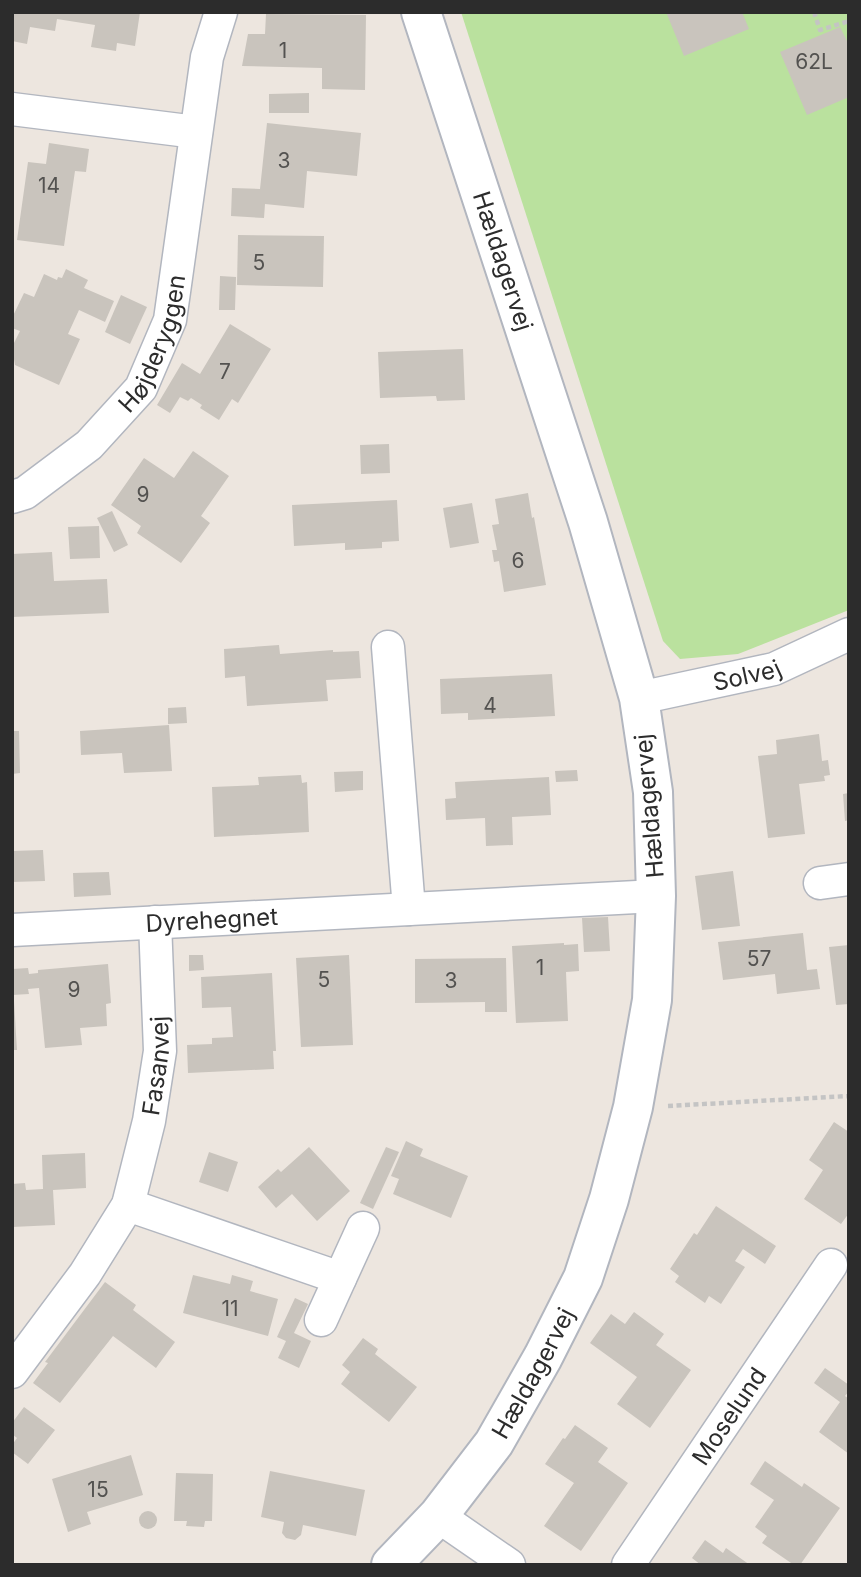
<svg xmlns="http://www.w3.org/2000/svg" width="861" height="1577" font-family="Inter,sans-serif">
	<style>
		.green { fill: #bae19e }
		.building { fill: #c9c4bd }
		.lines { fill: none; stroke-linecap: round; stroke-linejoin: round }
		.street-casing { stroke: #b2b6bf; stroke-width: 35 }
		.secondary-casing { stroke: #b2b6bf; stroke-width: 42 }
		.path { stroke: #c4c4c4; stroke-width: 4.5; stroke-dasharray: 5 3.5; stroke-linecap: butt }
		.street { stroke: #fff; stroke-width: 32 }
		.secondary { stroke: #fff; stroke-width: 38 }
		.labels { text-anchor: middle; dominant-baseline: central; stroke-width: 6; stroke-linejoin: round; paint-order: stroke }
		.number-label { font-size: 21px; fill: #535250 }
		.street-label { font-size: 24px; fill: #2c2c2c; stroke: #fff }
	</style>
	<rect width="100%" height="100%" fill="#ede6df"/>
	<path class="green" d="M461 12H849V610L738 654 680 659 663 641Z"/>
	<g class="building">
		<path d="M12 12H140L135 46 117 43 116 51 91 47 95 25 57 19 55 31 30 27 27 44 12 41Z"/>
		<path d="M666 12H742L749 29 684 56Z"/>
		<path d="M266 14 366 15 365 90 322 89V68L242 66 248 34H265Z"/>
		<path d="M840 27 849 45V97L807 115 780 52Z"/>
		<path d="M309 93V113H269V94Z"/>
		<path d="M267 123 361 133 357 176 307 171 304 208 265 204 264 218 231 216 232 188 260 189Z"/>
		<path d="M49 143 89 149 86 172 75 171 64 246 17 240 28 162 46 164Z"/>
		<path d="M238 235 324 236 323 287 237 285Z"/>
		<path d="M66 269 88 280 84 288 114 301 105 322 79 310 68 334 80 339 59 385 15 365 12 347 20 331 12 328V318L24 293 34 297 44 274 57 280 58 277 62 278Z"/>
		<path d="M220 276 236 277 235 310H219Z"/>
		<path d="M121 295 147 307 130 344 105 332Z"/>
		<path d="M230 324 271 349 238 403 232 399 219 420 200 408 202 405 191 398 188 401 180 397 170 413 157 405 182 363 200 374Z"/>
		<path d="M463 349 465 400 437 401 436 396 380 398 378 352Z"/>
		<path d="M389 444 390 473 361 474 360 445Z"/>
		<path d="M193 451 229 476 201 516 210 523 181 563 137 533 141 526 111 505 144 458 174 478Z"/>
		<path d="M528 493 532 518 534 517 546 585 504 592 499 561 494 562 492 550H497L492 525 499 524 495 499Z"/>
		<path d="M397 500 399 541 382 542V548L345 550V543L294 546 292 505Z"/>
		<path d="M472 503 479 543 450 548 443 508Z"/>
		<path d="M112 511 128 545 114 552 97 518Z"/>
		<path d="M99 526 100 558 70 559 68 527Z"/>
		<path d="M52 552 54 581 107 579 109 613 12 617V554Z"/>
		<path d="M279 645 280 654 333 650V652L359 651 361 678 326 680 328 701 247 706 245 676 225 678 224 649Z"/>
		<path d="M552 674 555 716 468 720V713L441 714 440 679Z"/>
		<path d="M186 707 187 723 168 724V708Z"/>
		<path d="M169 725 172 771 124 773 122 753 81 755 80 731Z"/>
		<path d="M12 731H19L20 773 12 774Z"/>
		<path d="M819 734 822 761 828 760 830 775 824 776 825 781 799 784 805 834 768 838 758 756 777 754 776 740Z"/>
		<path d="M577 770 578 781 556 782 555 771Z"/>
		<path d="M363 771V790L335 792 334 772Z"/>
		<path d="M301 775 302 783 307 782 309 832 214 837 212 787 259 785 258 777Z"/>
		<path d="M549 777 551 815 512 817 513 845 486 846 485 818 446 820 445 799 456 798 455 782Z"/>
		<path d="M849 793V820L845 821 843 794Z"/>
		<path d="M43 850 45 881 12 882V851Z"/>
		<path d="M733 871 740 926 702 930 695 876Z"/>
		<path d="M109 872 111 895 74 897 73 873Z"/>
		<path d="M608 917 610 951 584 952 582 918Z"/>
		<path d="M803 933 807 970 817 969 820 989 777 994 775 974 723 980 718 942Z"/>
		<path d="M564 943V945L578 944 579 971 566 972 568 1021 516 1023 512 946Z"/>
		<path d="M849 945V1004L836 1005 829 947Z"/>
		<path d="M189 955H203L204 970 189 971Z"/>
		<path d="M349 955 353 1045 301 1047 296 958Z"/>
		<path d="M506 958 507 1012H485V1002L415 1003V959Z"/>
		<path d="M108 964 111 1003 106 1004 107 1026 80 1028 82 1045 45 1048 39 988 28 989 29 994 12 995V969L28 968 29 974 38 973V970Z"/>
		<path d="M272 973 276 1051H273L274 1069 188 1073 187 1045 212 1044V1038L233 1037 231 1007 202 1008 201 977Z"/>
		<path d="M12 1001H14L17 1050H12Z"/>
		<path d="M834 1122 849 1132V1213L841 1224 804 1199 823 1170 809 1160Z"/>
		<path d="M406 1141 423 1149 420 1156 468 1176 451 1218 393 1194 399 1179 391 1176Z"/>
		<path d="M309 1147 350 1191 317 1221 292 1194 276 1208 258 1187 278 1169 281 1172Z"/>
		<path d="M386 1147 399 1152 373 1209 360 1203Z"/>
		<path d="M209 1152 238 1162 228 1192 199 1182Z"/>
		<path d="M85 1153 86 1188 53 1190 55 1225 12 1227V1184L25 1183 26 1190 43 1189 42 1155Z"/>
		<path d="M716 1206 776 1246 765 1264 743 1249 735 1261 745 1267 721 1304 709 1296 705 1303 675 1282 679 1276 670 1269 694 1233 697 1235Z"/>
		<path d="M193 1275 230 1284 232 1275 253 1281 250 1291 278 1299 268 1336 183 1313Z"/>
		<path d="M105 1282 136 1305 133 1310 175 1342 156 1368 113 1336 60 1403 33 1383 48 1363 45 1362Z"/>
		<path d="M295 1298 308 1304 294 1333 311 1341 299 1368 278 1358 286 1341 277 1337Z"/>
		<path d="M634 1312 664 1334 656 1345 691 1370 650 1428 617 1404 637 1377 590 1343 611 1314 625 1324Z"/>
		<path d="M363 1338 378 1349 375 1354 417 1387 389 1422 341 1384 350 1372 342 1365Z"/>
		<path d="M825 1368 849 1385V1391L845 1396 849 1399V1454L819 1432 840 1402 814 1383Z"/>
		<path d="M24 1407 55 1430 28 1464 12 1452V1445L17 1438 12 1434V1423Z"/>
		<path d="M575 1425 608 1448 598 1462 628 1483 581 1551 544 1526 574 1483 545 1464 563 1438 565 1439Z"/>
		<path d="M131 1455 143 1495 87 1512 91 1524 68 1532 52 1479Z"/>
		<path d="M765 1461 802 1487 804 1483 840 1508 800 1565H794L762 1543 767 1536 755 1527 774 1500 750 1484Z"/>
		<path d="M270 1471 365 1490 356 1536 303 1525 301 1535 295 1540 286 1538 282 1533 284 1522 261 1517Z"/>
		<path d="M176 1473 213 1474 212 1521H205L204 1527 186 1526 187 1521H174Z"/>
		<circle cx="148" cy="1520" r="9"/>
		<path d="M705 1540 723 1553 726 1548 750 1565H701L692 1558Z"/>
	</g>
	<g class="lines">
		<defs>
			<g id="street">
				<path d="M12 109 196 132"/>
				<path id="s1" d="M12 497 25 493 89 445 141 388 170 320 207 57 221 12"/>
				<path d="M388 647 409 909"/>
				<path id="s2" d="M639 698 774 669 849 634"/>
				<path d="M820 883 849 879"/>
				<path id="s3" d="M12 930 656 896"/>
				<path d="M128 1205 340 1278"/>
				<path d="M321 1320 363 1228"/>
				<path id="s4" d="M12 1372 85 1274 128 1205 149 1121 160 1051 155 922"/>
				<path d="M438 1516 509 1565"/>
				<path id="s5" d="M628 1565 831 1265"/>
			</g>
			<g id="secondary">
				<path id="s6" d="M391 1565 438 1516 494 1443 543 1357 583 1278 609 1199 633 1107 652 1000 656 896 653 792 639 698 588 522 421 12"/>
			</g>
		</defs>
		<use href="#street" class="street-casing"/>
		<use href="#secondary" class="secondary-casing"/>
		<g class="path">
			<path d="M814 12 820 30 849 21"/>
			<path d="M668 1106 849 1096"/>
		</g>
		<use href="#street" class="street"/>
		<use href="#secondary" class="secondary"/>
	</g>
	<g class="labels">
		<g class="number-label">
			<text x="283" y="50">1</text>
			<text x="814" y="61">62L</text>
			<text x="284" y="160">3</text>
			<text x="49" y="185">14</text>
			<text x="259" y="262">5</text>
			<text x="225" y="371">7</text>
			<text x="143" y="494">9</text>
			<text x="518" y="560">6</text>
			<text x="490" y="705">4</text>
			<text x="759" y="958">57</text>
			<text x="540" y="967">1</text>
			<text x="324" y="979">5</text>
			<text x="451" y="980">3</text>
			<text x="74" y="989">9</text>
			<text x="230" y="1308">11</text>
			<text x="98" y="1489">15</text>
		</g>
		<g class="street-label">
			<text transform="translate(503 261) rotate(72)">Hældagervej</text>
			<text stroke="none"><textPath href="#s1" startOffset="217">Højderyggen</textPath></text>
			<text stroke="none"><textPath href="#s2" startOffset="110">Solvej</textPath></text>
			<text transform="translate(649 806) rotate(-95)">Hældagervej</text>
			<text stroke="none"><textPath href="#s3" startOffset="200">Dyrehegnet</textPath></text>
			<text stroke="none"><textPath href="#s4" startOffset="346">Fasanvej</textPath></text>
			<text stroke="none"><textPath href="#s6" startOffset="240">Hældagervej</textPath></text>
			<text stroke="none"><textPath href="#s5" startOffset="180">Moselund</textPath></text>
		</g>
	</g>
	<rect width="861" height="1577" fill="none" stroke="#2c2c2c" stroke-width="28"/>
</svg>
